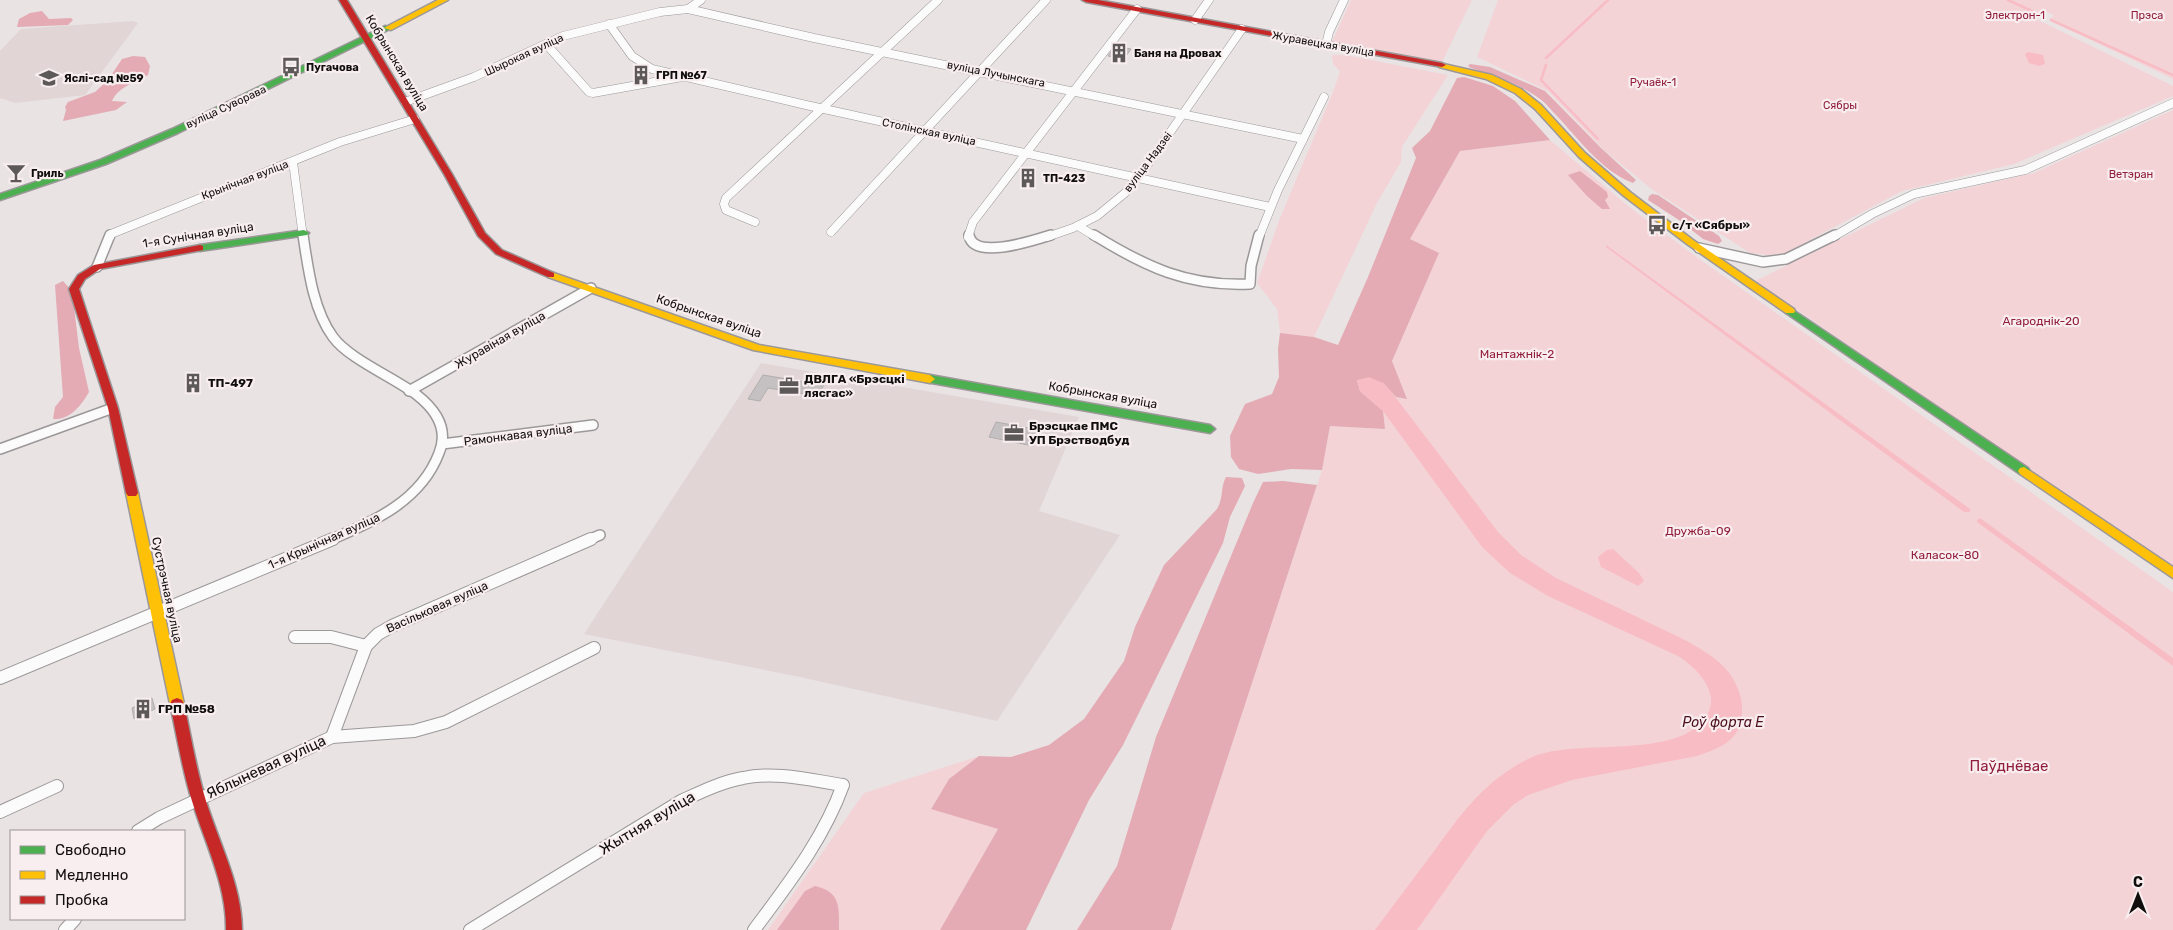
<svg xmlns="http://www.w3.org/2000/svg" width="2173" height="930" font-family="Rubik,sans-serif">
	<style>
		.built { fill: #e1d5d6 }
		.green { fill: #f4d3d7 }
		.forest { fill: #e4abb4 }
		.water { fill: #f8bcc4 }
		.lines { fill: none; stroke-linecap: round; stroke-linejoin: round }
		.stream { stroke: #f8bcc4; stroke-width: 2.5 }
		.building { fill: #c5c0c1; stroke: #b2aeae }
		.street-far2-casing { stroke: #9c9899; stroke-width: 9 }
		.street-far1-casing { stroke: #9c9899; stroke-width: 12 }
		.street-casing { stroke: #9c9899; stroke-width: 14 }
		.fast-casing { stroke: #9c9899; stroke-width: 3 }
		.slow-casing { stroke: #9c9899; stroke-width: 3 }
		.jam-casing { stroke: #9c9899; stroke-width: 3 }
		.street-far2 { stroke: #fcfbfb; stroke-width: 8 }
		.street-far1 { stroke: #fcfbfb; stroke-width: 9 }
		.street { stroke: #fcfbfb; stroke-width: 12 }
		.fast { fill: #4caf50; fill-rule: evenodd }
		.slow { fill: #ffc107; fill-rule: evenodd }
		.jam { fill: #c62828; fill-rule: evenodd }
		.labels { text-anchor: middle; dominant-baseline: central; stroke-width: 4.5; stroke-linejoin: round; paint-order: stroke }
		.far-park-label { font-size: 11px; fill: #911d3c; stroke: #f9eeef }
		.far-street-label { font-size: 11px; fill: #110e0e; stroke: #f9eeef }
		.far-poi-label { font-size: 11px; font-weight: bold; fill: #110e0e; stroke: #f9eeef; text-anchor: start }
		.street-label { font-size: 12px; fill: #110e0e; stroke: #f9eeef }
		.poi-label { font-size: 12px; font-weight: bold; fill: #110e0e; stroke: #f9eeef; text-anchor: start }
		.park-label { font-size: 12px; fill: #911d3c; stroke: #f9eeef }
		.water-label { font-size: 14px; font-style: italic; fill: #4d101f; stroke: #f9eeef }
		.near-park-label { font-size: 15px; fill: #911d3c; stroke: #f9eeef }
		.near-street-label { font-size: 15px; fill: #110e0e; stroke: #f9eeef }
	</style>
	<rect width="100%" height="100%" fill="#e9e3e4"/>
	<g class="built">
		<path d="M133 21 138 23 85 95 15 103 0 98V51L21 29Z"/>
		<path d="M761 363 1079 417 1039 511 1120 535 997 721 800 677 584 634Z"/>
	</g>
	<g class="green">
		<path d="M1351 0H1472L1442 62 1332 42Z"/>
		<path d="M1498 0H2173V79L2049 20 2054 15 2045 11 2032 17 2173 86V96L2014 164 1902 191 1785 253 1768 255 1750 253 1653 190 1606 152 1548 91 1477 57Z"/>
		<path d="M1332 55H1345L1448 75 1402 147 1401 162 1377 203 1314 337 1280 333 1277 309 1257 283 1280 218 1333 92 1340 71 1333 64Z"/>
		<path d="M2173 110V568L1755 281 1924 198 2034 173Z"/>
		<path d="M1550 140 1628 206 1695 256 2173 592V930H1171L1322 470 1330 426 1385 429 1360 391 1407 399 1392 361 1439 253 1410 239 1460 151Z"/>
		<path d="M979 756 949 779 931 808 998 829 940 930H768L864 793Z"/>
	</g>
	<g class="forest">
		<path d="M42 11 49 19 71 18 73 20 68 25 17 27 19 19 30 13Z"/>
		<path d="M133 56 145 57 150 66 148 75C136 82 118 87 112 101L127 102 116 110 63 121 66 110 65 107 68 102 95 92 108 80 122 59Z"/>
		<path d="M1470 64 1490 67 1545 91 1601 148 1636 180 1633 183C1601 171 1579 139 1556 115 1551 110 1546 103 1540 99 1520 84 1494 76 1471 68L1468 66Z"/>
		<path d="M1464 77 1493 86 1515 101 1550 140 1460 151 1410 239 1439 253 1392 361 1407 399 1396 397 1383 383 1357 380 1360 391 1383 411 1385 429 1330 426 1322 470 1291 469 1258 474 1239 469 1231 457 1230 436 1245 404 1272 394 1279 377 1278 349 1280 333 1314 337 1338 345 1368 277 1416 158 1412 148 1430 131 1457 78Z"/>
		<path d="M1580 171 1607 192 1608 197 1605 200 1610 209H1602L1587 196 1568 175Z"/>
		<path d="M1652 194 1658 195 1719 236 1722 241 1718 244 1703 239 1679 220 1648 200 1649 196Z"/>
		<path d="M63 281 72 291 79 348 89 392C81 406 70 420 53 419L55 407 63 397 55 285Z"/>
		<path d="M1226 477 1242 478 1245 486 1230 517 1223 543 1123 745 1089 800 1026 930H940L998 829 931 809 949 779 979 756 1011 757 1049 745 1084 719 1124 661 1135 627 1164 565 1217 509C1224 497 1220 488 1226 477Z"/>
		<path d="M1283 481 1317 485 1171 930H1077L1117 866 1156 737 1253 503 1263 482Z"/>
		<path d="M815 886C841 892 839 907 839 930H777L805 891Z"/>
	</g>
	<g class="water">
		<path d="M2028 52 2043 55 2045 64 2039 66 2029 63 2025 54Z"/>
		<path d="M1606 245 1970 509V512H1964L1606 247Z"/>
		<path d="M1369 377 1383 383 1390 390 1498 532 1521 555 1556 578 1687 641C1702 650 1719 659 1730 674 1736 683 1742 696 1742 707 1743 739 1724 747 1697 756L1572 780 1528 795 1513 805 1487 831 1417 930H1375C1394 904 1413 879 1432 854 1461 814 1483 782 1528 759 1571 736 1673 762 1705 718 1723 694 1697 668 1678 656L1548 596 1510 573 1482 547 1383 411 1360 391 1357 380Z"/>
		<path d="M1980 518 2173 658V666L1977 522V520Z"/>
		<path d="M1613 549 1639 573 1644 581 1638 586 1601 567 1598 557 1607 550Z"/>
	</g>
	<g class="lines">
		<g class="stream">
			<path d="M2008 0 2032 11"/>
			<path d="M2051 20 2173 75"/>
			<path d="M1546 58 1608 0"/>
			<path d="M1546 65 1541 80 1598 139"/>
		</g>
	</g>
	<g class="building">
		<path d="M1115 46 1131 49 1124 59 1108 56Z"/>
		<path d="M763 375 824 385 817 396 768 388 760 401 748 399Z"/>
		<path d="M996 422 1040 430 1033 446 989 437Z"/>
		<path d="M152 698 155 709 134 719 132 708Z"/>
	</g>
	<g class="lines">
		<defs>
			<g id="street-far2">
				<path d="M688 9 814 38 1303 139"/>
				<path d="M1195 20 1209 0"/>
				<path d="M609 24 632 56 652 69 806 105 1270 207"/>
				<path d="M546 44 589 92 593 93 682 77"/>
				<path d="M1326 45 1329 32 1344 0"/>
				<path d="M405 102 474 77 563 36 660 12 688 9 701 0"/>
				<path d="M293 162 303 237"/>
				<path d="M755 222 726 210 724 204 726 198 938 0"/>
				<path d="M1078 226 1096 237"/>
				<path d="M831 232 1046 0"/>
				<path d="M110 237 111 234 340 142 415 119"/>
				<path d="M968 237 973 222 1137 9"/>
				<path d="M1047 237 1073 228 1097 216 1125 193 1148 164 1242 29"/>
				<path d="M1259 237 1278 190 1324 97"/>
				<path d="M1833 237 1872 214 1914 194 2025 170 2173 103"/>
			</g>
			<g id="street-far1">
				<path d="M303 235C308 268 313 310 333 337 349 359 393 377 417 395 436 410 449 429 439 453 421 501 373 522 330 540"/>
				<path d="M969 235C973 261 1035 240 1051 235"/>
				<path d="M1094 235C1146 267 1188 287 1250 284L1251 266 1259 235"/>
				<path d="M1699 248 1763 262 1786 259 1835 235"/>
				<path d="M97 267 110 235"/>
				<path d="M409 391 591 288"/>
				<path d="M442 444 593 425"/>
				<path d="M0 449 113 408"/>
				<path d="M588 540 600 535"/>
			</g>
			<g id="street">
				<path d="M295 637H331L366 646"/>
				<path d="M0 678 333 539"/>
				<path d="M332 737 366 646 378 634 392 626 591 539"/>
				<path d="M0 812 57 786"/>
				<path d="M138 831 159 818 332 737 414 731 446 722 594 648"/>
				<path d="M65 930 75 919"/>
				<path d="M470 930 681 801C701 792 721 782 743 778 776 771 810 780 843 785 823 840 788 884 754 930"/>
			</g>
			<g id="fast">
				<path d="M385 26 392 28 178 133 106 164 0 200V194L100 160 172 129Z"/>
				<path d="M304 230 309 233 307 235 200 251 195 248 200 245Z"/>
				<path d="M1790 308 2028 468 2030 471 2028 474H2020L1786 313 1785 311 1786 309Z"/>
				<path d="M930 375 1210 425 1215 429 1210 433 926 382 925 379Z"/>
			</g>
			<g id="slow">
				<path d="M438 0H448L391 30 384 28Z"/>
				<path d="M1439 63 1492 75 1521 89 1541 105 1585 153 1630 192 1693 240 1794 309 1795 311 1794 313H1786L1687 244 1624 196 1579 157 1535 109 1515 93 1486 79 1439 67Z"/>
				<path d="M551 272 759 345 930 375 935 379 930 383 753 350 548 277 546 275Z"/>
				<path d="M2024 467 2173 567V578L2020 474 2018 471 2020 468Z"/>
				<path d="M132 489 136 490 138 493 184 704 182 708 177 710 172 708 170 704 126 493 128 490Z"/>
			</g>
			<g id="jam">
				<path d="M339 0H347L452 174 485 233 502 250 554 273V277H548L496 254 478 236 444 174Z"/>
				<path d="M1082 0H1098L1442 63 1446 65 1442 67 1086 2Z"/>
				<path d="M200 245 203 246V250L100 269 85 279 79 289 118 408 138 493 136 496H128L126 493 108 408 69 289 78 275 94 265Z"/>
				<path d="M177 698 182 700 184 704C191 736 196 769 206 801 219 843 242 886 242 930H226C227 886 205 843 192 801 182 769 177 736 170 704L172 700Z"/>
			</g>
		</defs>
		<use href="#street-far2" class="street-far2-casing"/>
		<use href="#street-far1" class="street-far1-casing"/>
		<use href="#street" class="street-casing"/>
		<use href="#fast" class="fast-casing"/>
		<use href="#slow" class="slow-casing"/>
		<use href="#jam" class="jam-casing"/>
		<use href="#street-far2" class="street-far2"/>
		<use href="#street-far1" class="street-far1"/>
		<use href="#street" class="street"/>
		<use href="#fast" class="fast"/>
		<use href="#slow" class="slow"/>
		<use href="#jam" class="jam"/>
	</g>
	<defs>
		<symbol id="building-bare" viewBox="-9 -9 18 18"><path d="M-4-6H4V6H1V3H-1V6H-4ZM-2.5-4.3h1.7v1.8h-1.7ZM.8-4.3h1.7v1.8H.8ZM-2.5-1h1.7V.8h-1.7ZM.8-1h1.7V.8H.8Z" fill="#5d5959" stroke="#f9eeef" stroke-width="2.5" paint-order="stroke"/></symbol>
		<symbol id="bus-bare" viewBox="-9 -9 18 18"><path d="M-5-6H5V4H4V6H2V4H-2V6H-4V4H-5ZM-3.5-4V0h7V-4ZM-3.5 1.2v1.5H-2V1.2ZM2 1.2v1.5H3.5V1.2Z" fill="#5d5959" stroke="#f9eeef" stroke-width="2.5" paint-order="stroke"/></symbol>
		<symbol id="school-bare" viewBox="-9 -9 18 18"><path d="M0-5L7-2L0 1L-7-2ZM-4 1L0 2.5L4 1V4Q0 6-4 4Z" fill="#5d5959" stroke="#f9eeef" stroke-width="2.5" paint-order="stroke"/></symbol>
		<symbol id="bar-bare" viewBox="-9 -9 18 18"><path d="M-6-5H6L.8 .8V4.5H3.5V6h-7V4.5H-.8V.8Z" fill="#5d5959" stroke="#f9eeef" stroke-width="2.5" paint-order="stroke"/></symbol>
		<symbol id="office-bare" viewBox="-9 -9 18 18"><path d="M-6-3h4V-5.5h4V-3h4V5H-6ZM-1-4.5V-3h2v-1.5ZM-6 0V1H6V0Z" fill="#5d5959" stroke="#f9eeef" stroke-width="2.5" paint-order="stroke"/></symbol>
	</defs>
	<g fill-rule="evenodd">
		<use href="#building-bare" x="1105" y="39" width="28" height="28"/>
		<use href="#bus-bare" x="277" y="53" width="28" height="28"/>
		<use href="#building-bare" x="627" y="61" width="28" height="28"/>
		<use href="#school-bare" x="35" y="64" width="28" height="28"/>
		<use href="#bar-bare" x="2" y="159" width="28" height="28"/>
		<use href="#building-bare" x="1014" y="164" width="28" height="28"/>
		<use href="#bus-bare" x="1643" y="211" width="28" height="28"/>
		<use href="#building-bare" x="179" y="369" width="28" height="28"/>
		<use href="#office-bare" x="775" y="372" width="28" height="28"/>
		<use href="#office-bare" x="1000" y="419" width="28" height="28"/>
		<use href="#building-bare" x="129" y="695" width="28" height="28"/>
	</g>
	<g class="labels">
		<g class="far-park-label">
			<text x="2015" y="15">Электрон-1</text>
			<text x="2147" y="15">Прэса</text>
			<text x="1653" y="82">Ручаёк-1</text>
			<text x="1840" y="105">Сябры</text>
			<text x="2131" y="174">Ветэран</text>
		</g>
		<g class="far-street-label">
			<text transform="translate(1323 44) rotate(10)">Журавецкая вуліца</text>
			<text transform="translate(524 55) rotate(-25)">Шырокая вуліца</text>
			<text transform="translate(996 74) rotate(11)">вуліца Лучынскага</text>
			<text transform="translate(226 107) rotate(-25)">вуліца Суворава</text>
			<text transform="translate(929 132) rotate(12)">Столінская вуліца</text>
			<text transform="translate(1148 162) rotate(-53)">вуліца Надзеі</text>
			<text transform="translate(245 180) rotate(-21)">Крынічная вуліца</text>
		</g>
		<g class="far-poi-label">
			<text x="1134" y="53">Баня на Дровах</text>
			<text x="306" y="67">Пугачова</text>
			<text x="656" y="75">ГРП №67</text>
			<text x="64" y="78">Яслі-сад №59</text>
			<text x="31" y="173">Гриль</text>
			<text x="1043" y="178">ТП-423</text>
		</g>
		<g class="street-label">
			<text transform="translate(397 63) rotate(59)">Кобрынская вуліца</text>
			<text transform="translate(198 235) rotate(-9)">1-я Сунічная вуліца</text>
			<text transform="translate(709 316) rotate(19)">Кобрынская вуліца</text>
			<text transform="translate(500 340) rotate(-30)">Журавіная вуліца</text>
			<text transform="translate(1103 395) rotate(10)">Кобрынская вуліца</text>
			<text transform="translate(518 435) rotate(-7)">Рамонкавая вуліца</text>
			<text transform="translate(324 541) rotate(-24)">1-я Крынічная вуліца</text>
			<text transform="translate(167 590) rotate(78)">Сустрэчная вуліца</text>
			<text transform="translate(437 607) rotate(-24)">Васільковая вуліца</text>
		</g>
		<g class="poi-label">
			<text x="1672" y="225">с/т «Сябры»</text>
			<text x="804" y="379">ДВЛГА «Брэсцкі<tspan x="804" dy="14">лясгас»</tspan></text>
			<text x="208" y="383">ТП-497</text>
			<text x="1029" y="426">Брэсцкае ПМС<tspan x="1029" dy="14">УП Брэстводбуд</tspan></text>
			<text x="158" y="709">ГРП №58</text>
		</g>
		<g class="park-label">
			<text x="2041" y="321">Агароднік-20</text>
			<text x="1517" y="354">Мантажнік-2</text>
			<text x="1698" y="531">Дружба-09</text>
			<text x="1945" y="555">Каласок-80</text>
		</g>
		<g class="water-label">
			<text x="1723" y="722">Роў форта Е</text>
		</g>
		<g class="near-park-label">
			<text x="2009" y="766">Паўднёвае</text>
		</g>
		<g class="near-street-label">
			<text transform="translate(266 767) rotate(-25)">Яблыневая вуліца</text>
			<text transform="translate(647 823) rotate(-31)">Жытняя вуліца</text>
		</g>
	</g>
	<rect x="10" y="830" width="175" height="90" fill="#f9eeef" stroke="#9c9495"/>
	<rect x="20" y="846" width="25" height="8" fill="#4caf50" stroke="#9c9495"/>
	<text x="55" y="855" font-size="15" fill="#110e0e">Свободно</text>
	<rect x="20" y="871" width="25" height="8" fill="#ffc107" stroke="#9c9495"/>
	<text x="55" y="880" font-size="15" fill="#110e0e">Медленно</text>
	<rect x="20" y="896" width="25" height="8" fill="#c62828" stroke="#9c9495"/>
	<text x="55" y="905" font-size="15" fill="#110e0e">Пробка</text>
	<g transform="translate(2138 895)" stroke="#f9eeef" stroke-width="4" paint-order="stroke">
	<path d="M0-4L9 19L0 12L-9 19Z" fill="#110e0e"/>
	<text y="-8" font-size="14" font-weight="bold" text-anchor="middle" fill="#110e0e">С</text>
	</g>
</svg>
